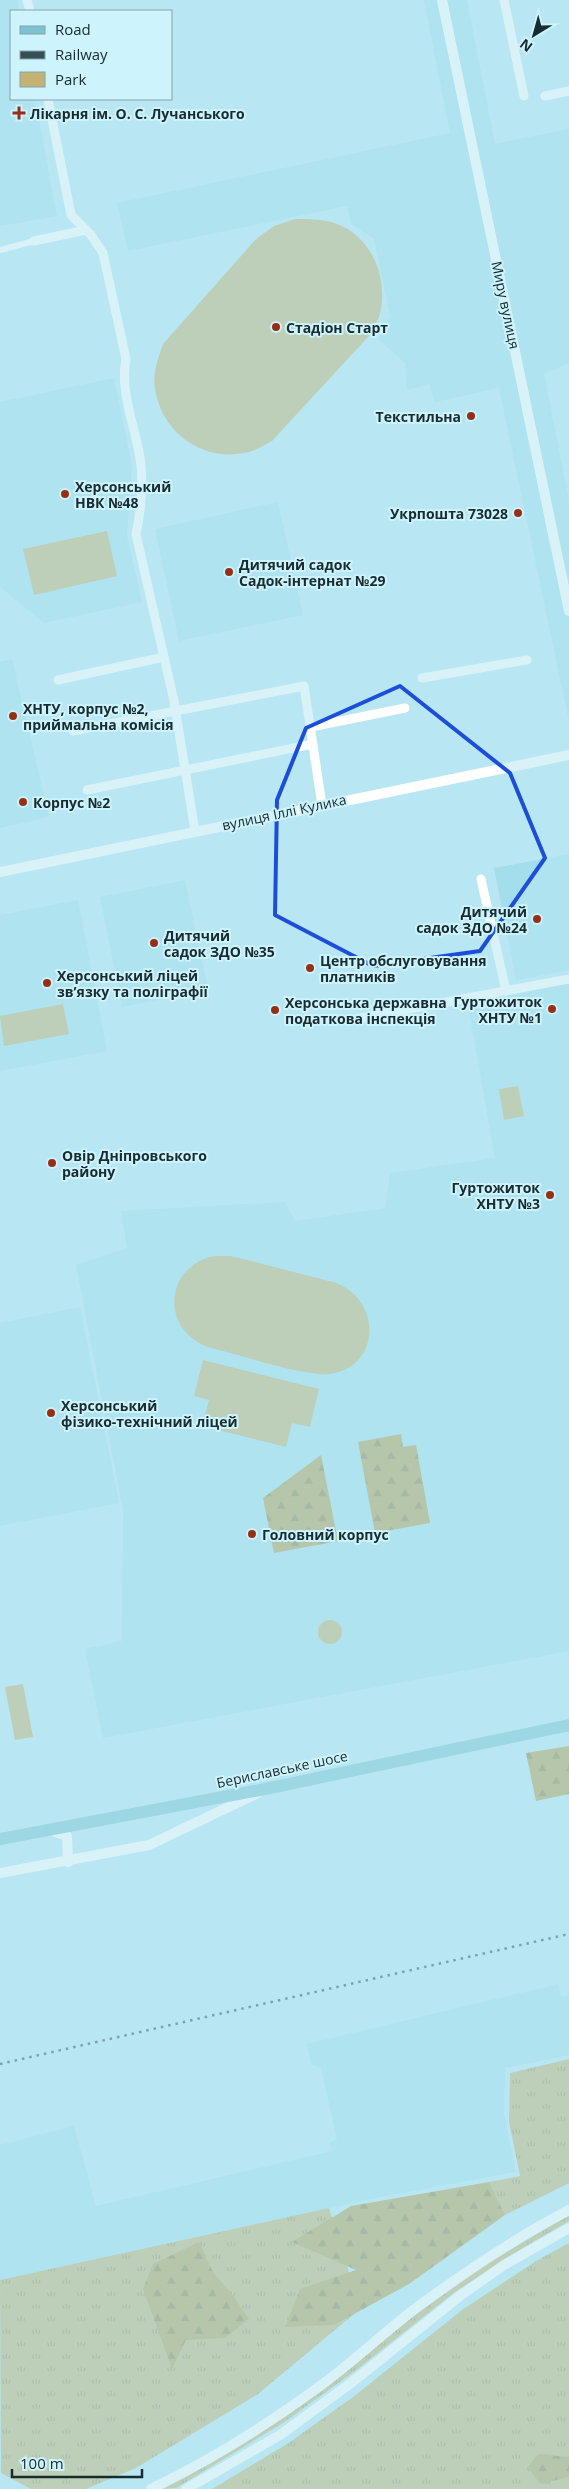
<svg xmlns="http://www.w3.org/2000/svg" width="569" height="2489" font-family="'Open Sans',sans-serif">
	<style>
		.built { fill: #a4ddeb }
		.grass { fill: url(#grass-tufts) }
		.forest { fill: url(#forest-firs) }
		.park { fill: #c3b273 }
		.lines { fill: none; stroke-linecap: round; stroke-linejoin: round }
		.pedestrian { stroke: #fff; stroke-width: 6 }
		.minor { stroke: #fff; stroke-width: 9 }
		.tertiary { stroke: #fff; stroke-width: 10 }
		.primary { stroke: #7cc3d1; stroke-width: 12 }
		.rail { stroke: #364f55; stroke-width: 2.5; stroke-dasharray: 2.5 5; stroke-linecap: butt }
		.marked { fill: none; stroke: #1d4ed8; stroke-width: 4; stroke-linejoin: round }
		.poi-dot { fill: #972f16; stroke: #cdf3fc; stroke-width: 2 }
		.labels { text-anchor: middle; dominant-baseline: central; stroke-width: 4; stroke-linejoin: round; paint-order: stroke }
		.poi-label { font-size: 14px; font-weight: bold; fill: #182b30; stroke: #cdf3fc; text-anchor: start }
		.street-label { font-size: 14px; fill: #182b30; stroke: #cdf3fc }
	</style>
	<defs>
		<pattern id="grass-tufts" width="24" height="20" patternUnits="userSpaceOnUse" patternTransform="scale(1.25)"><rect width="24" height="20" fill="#c3b273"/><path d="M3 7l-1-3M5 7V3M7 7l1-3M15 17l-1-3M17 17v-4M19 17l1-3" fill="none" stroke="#9d915f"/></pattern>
		<pattern id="forest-firs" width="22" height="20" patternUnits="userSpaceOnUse" patternTransform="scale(1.25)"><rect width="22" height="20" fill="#b29e56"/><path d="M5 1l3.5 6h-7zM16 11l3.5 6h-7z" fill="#908148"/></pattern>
	</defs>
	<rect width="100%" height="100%" fill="#b8e7f3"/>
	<g class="built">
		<path d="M0 0H17L19 11H11V99H35L57 216 0 226Z"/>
		<path d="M424 0H467L495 144 569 129V363L544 374 569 501V721L499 388 435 402 429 384 407 390 405 363 378 339 390 316 374 239 351 224 347 206 128 251 117 203 450 133Z"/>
		<path d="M114 378 132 466 127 536 142 602 44 623 0 587V402Z"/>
		<path d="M278 502 303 615 179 641 155 529Z"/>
		<path d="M12 659 49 817 0 828V662Z"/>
		<path d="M569 854V970L516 980 494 868Z"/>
		<path d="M185 880 208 990 122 1007 100 897Z"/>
		<path d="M78 900 107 1051 0 1071V915Z"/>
		<path d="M569 982V1651L103 1738 85 1649 122 1641 123 1510 76 1265 127 1248 121 1211 285 1202 295 1221 385 1208 390 1173 495 1158 468 1006Z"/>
		<path d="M80 1307 119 1503 0 1526V1323Z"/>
		<path d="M558 1984 561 1997 569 1995V2055L505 2068 504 2114 516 2172 371 2199 0 2280V2145L74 2126 96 2206 332 2151 330 2143 337 2139 321 2068 311 2064 307 2044Z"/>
	</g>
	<g class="grass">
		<path d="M569 2059V2183L505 2215 489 2182 520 2176 509 2122 510 2073Z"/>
		<path d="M329 2208 360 2309 258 2394 136 2468 86 2489H31L1 2473 0 2280Z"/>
		<path d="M569 2215V2221L521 2249 455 2292 355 2371 283 2423 176 2488 162 2489 211 2462 486 2264Z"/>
		<path d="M569 2243V2489H212L287 2444 353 2397 462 2310 536 2261Z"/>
	</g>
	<g class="forest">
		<path d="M401 1434 403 1447 416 1445 430 1523 375 1533 358 1442Z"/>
		<path d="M321 1455 338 1541 274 1553 263 1498Z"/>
		<path d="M569 1746V1794L536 1801 526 1753Z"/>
		<path d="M489 2182 505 2215 409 2284 334 2325 285 2327 300 2289 356 2270 292 2242 351 2206Z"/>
		<path d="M199 2242 214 2274 232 2294 249 2319 225 2338 186 2340 172 2369 143 2289 153 2264Z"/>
		<path d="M538 2454 569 2457V2477L540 2484 528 2467Z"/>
	</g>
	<g class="park">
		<path d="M295 219C310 219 323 219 337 224 373 237 390 282 379 317 376 324 372 331 368 337L272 441C266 444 259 449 252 451 207 465 162 435 155 389 152 374 158 359 163 344L256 239 274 226Z"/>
		<path d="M107 531 117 576 34 595 23 549Z"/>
		<path d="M63 1004 69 1034 4 1046 0 1016Z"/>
		<path d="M518 1086 524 1116 504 1120 499 1089Z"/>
		<path d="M214 1256H231L333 1282C382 1297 382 1367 330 1374 306 1377 237 1354 211 1348 160 1332 163 1267 214 1256Z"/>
		<path d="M203 1360 319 1389 310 1427 292 1423 286 1447 202 1426 209 1400 194 1396Z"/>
		<circle cx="330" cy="1632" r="12"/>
		<path d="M23 1684 33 1737 15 1740 5 1687Z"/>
	</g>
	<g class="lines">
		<path class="pedestrian" d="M0 250 34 241"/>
		<g class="minor">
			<path d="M27 0 30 11"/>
			<path d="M504 0 524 96"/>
			<path d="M545 96 569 91"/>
			<path d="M48 99 71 215 91 235 103 253 126 359C119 394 137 429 141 465 143 489 141 511 136 534L174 701 195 831"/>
			<path d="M34 241 86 230"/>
			<path d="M422 678 527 660"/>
			<path d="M58 680 164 657"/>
			<path d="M311 727 405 708"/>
			<path d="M73 731 304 686 322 805"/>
			<path d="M87 790 313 744"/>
			<path d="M481 879 506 991"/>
			<path d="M350 1020 569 979"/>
		</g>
		<g class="tertiary">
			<path d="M442 0 569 611"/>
			<path d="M0 872 569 755"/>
			<path d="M50 1830 67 1836 68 1862"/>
			<path d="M0 1873 149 1845 258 1793"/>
			<path d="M151 2489C209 2461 264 2427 316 2389 351 2364 382 2334 416 2308 465 2272 515 2238 569 2210"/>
			<path d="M186 2489 280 2435 351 2383 461 2295 504 2265 569 2228"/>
		</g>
		<path class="primary" d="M0 1839 270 1788 569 1725"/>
		<path class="rail" d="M0 2064 569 1934"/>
	</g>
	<path d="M0 0H569V2489H0ZM400 686 510 773 545 858 480 951 373 966 275 915 277 800 306 728Z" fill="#b8e7f3" fill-opacity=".55" fill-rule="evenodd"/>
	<path class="marked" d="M400 686 510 773 545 858 480 951 373 966 275 915 277 800 306 728Z"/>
	<g class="poi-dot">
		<path d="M16.5 105.5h5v5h5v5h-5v5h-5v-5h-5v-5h5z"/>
		<circle cx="276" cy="327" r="5"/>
		<circle cx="471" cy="416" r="5"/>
		<circle cx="65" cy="494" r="5"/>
		<circle cx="518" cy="513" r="5"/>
		<circle cx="229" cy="572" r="5"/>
		<circle cx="13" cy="716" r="5"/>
		<circle cx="23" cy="802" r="5"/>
		<circle cx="537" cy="919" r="5"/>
		<circle cx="154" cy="943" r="5"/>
		<circle cx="310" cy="968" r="5"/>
		<circle cx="47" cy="983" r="5"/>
		<circle cx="552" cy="1009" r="5"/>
		<circle cx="275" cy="1010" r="5"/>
		<circle cx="52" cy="1163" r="5"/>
		<circle cx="550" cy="1195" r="5"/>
		<circle cx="51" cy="1413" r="5"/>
		<circle cx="252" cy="1534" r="5"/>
	</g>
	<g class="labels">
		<g class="poi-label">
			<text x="30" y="113">Лікарня ім. О. С. Лучанського</text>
			<text x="286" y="327">Стадіон Старт</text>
			<text x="461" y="416" text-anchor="end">Текстильна</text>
			<text x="75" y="486">Херсонський<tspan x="75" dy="16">НВК №48</tspan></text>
			<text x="508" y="513" text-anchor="end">Укрпошта 73028</text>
			<text x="239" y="564">Дитячий садок<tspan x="239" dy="16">Садок-інтернат №29</tspan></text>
			<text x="23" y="708">ХНТУ, корпус №2,<tspan x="23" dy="16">приймальна комісія</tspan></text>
			<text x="33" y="802">Корпус №2</text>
			<text x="527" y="911" text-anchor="end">Дитячий<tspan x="527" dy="16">садок ЗДО №24</tspan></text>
			<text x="164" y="935">Дитячий<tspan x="164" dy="16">садок ЗДО №35</tspan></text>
			<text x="320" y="960">Центр обслуговування<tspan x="320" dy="16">платників</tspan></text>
			<text x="57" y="975">Херсонський ліцей<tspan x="57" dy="16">зв’язку та поліграфії</tspan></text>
			<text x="542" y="1001" text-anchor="end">Гуртожиток<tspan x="542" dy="16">ХНТУ №1</tspan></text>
			<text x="285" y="1002">Херсонська державна<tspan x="285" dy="16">податкова інспекція</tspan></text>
			<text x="62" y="1155">Овір Дніпровського<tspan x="62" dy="16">району</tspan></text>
			<text x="540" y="1187" text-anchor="end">Гуртожиток<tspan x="540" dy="16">ХНТУ №3</tspan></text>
			<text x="61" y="1405">Херсонський<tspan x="61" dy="16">фізико-технічний ліцей</tspan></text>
			<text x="262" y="1534">Головний корпус</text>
		</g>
		<g class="street-label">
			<text transform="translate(506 305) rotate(78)">Миру вулиця</text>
			<text transform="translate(284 812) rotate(-12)">вулиця Іллі Кулика</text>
			<text transform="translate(282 1769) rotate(-12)">Бериславське шосе</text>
		</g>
	</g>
	<rect x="10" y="10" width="162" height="90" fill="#cdf3fc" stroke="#85a3aa"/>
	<rect x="20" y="26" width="25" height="8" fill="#7cc3d1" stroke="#85a3aa"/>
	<text x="55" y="35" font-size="15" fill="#182b30">Road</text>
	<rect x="20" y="51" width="25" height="8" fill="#364f55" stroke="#85a3aa"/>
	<text x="55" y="60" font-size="15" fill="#182b30">Railway</text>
	<rect x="20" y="72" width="25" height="15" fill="#c3b273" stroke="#85a3aa"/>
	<text x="55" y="85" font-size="15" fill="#182b30">Park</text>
	<g transform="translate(534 35) rotate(217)" stroke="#cdf3fc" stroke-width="4" paint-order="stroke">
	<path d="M0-4L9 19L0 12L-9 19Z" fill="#182b30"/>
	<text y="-8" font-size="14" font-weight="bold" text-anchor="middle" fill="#182b30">N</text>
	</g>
	<path d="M12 2469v8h130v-8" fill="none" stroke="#182b30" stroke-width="2.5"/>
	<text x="20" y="2469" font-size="15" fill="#182b30" stroke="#cdf3fc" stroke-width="4" paint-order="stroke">100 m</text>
</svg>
